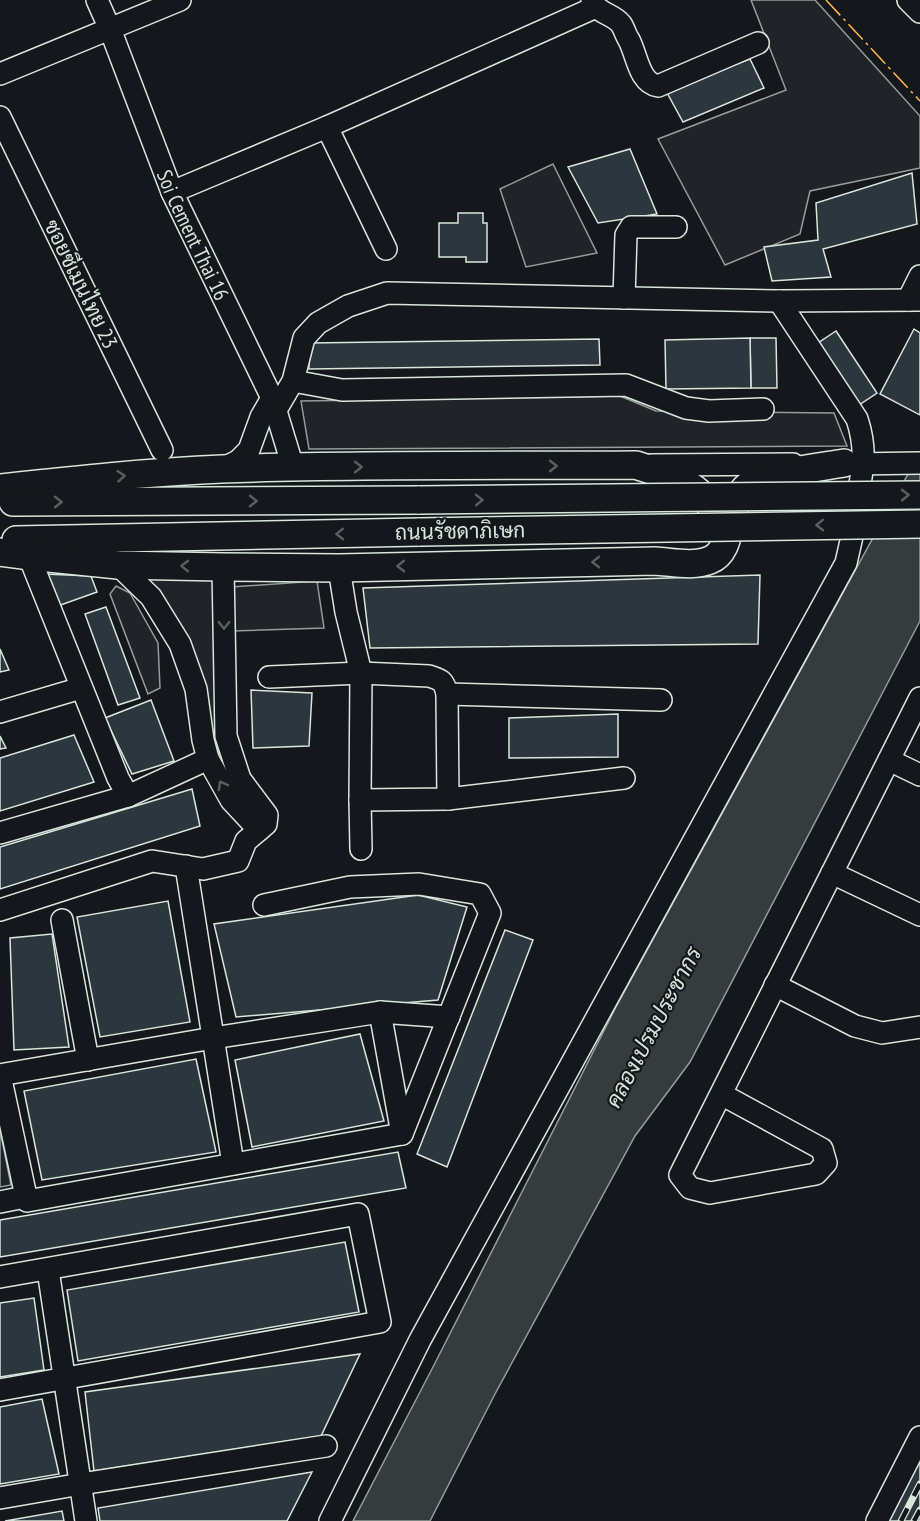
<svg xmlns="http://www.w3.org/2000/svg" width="920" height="1521" font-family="'PT Sans Narrow',Sarabun,sans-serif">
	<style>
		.green { fill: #202428; stroke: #939e99; stroke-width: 1.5 }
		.water { fill: #363b3e; stroke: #939e99; stroke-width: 1.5 }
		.building { fill: #2c363c; stroke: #d8e6dc; stroke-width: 1.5 }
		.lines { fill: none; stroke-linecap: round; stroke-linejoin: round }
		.minor-casing { stroke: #d8e6dc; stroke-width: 24 }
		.major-casing { stroke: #d8e6dc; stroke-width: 30 }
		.minor { stroke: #14181c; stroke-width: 21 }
		.major { stroke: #14181c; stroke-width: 27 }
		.rail-casing { stroke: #d8e6dc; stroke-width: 7 }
		.rail { stroke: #14181c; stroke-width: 4.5; stroke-dasharray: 14; stroke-linecap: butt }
		.major-bridge-casing { stroke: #d8e6dc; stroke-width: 30; stroke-linecap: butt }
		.major-bridge { stroke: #14181c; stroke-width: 27 }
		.power { stroke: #ffb74d; stroke-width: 1.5; stroke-dasharray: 21 4.5 3 4.5; stroke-linecap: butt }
		.oneway { stroke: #59605f }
		.labels { text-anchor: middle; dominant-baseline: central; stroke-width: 4.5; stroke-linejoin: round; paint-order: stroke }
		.street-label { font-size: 21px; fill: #d8e6dc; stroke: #14181c }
		.water-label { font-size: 22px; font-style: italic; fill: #d8e6dc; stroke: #14181c }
	</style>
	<rect width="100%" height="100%" fill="#14181c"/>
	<g class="green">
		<path d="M751 0H815L920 116V168L810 191 800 234 725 265 658 139 786 90Z"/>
		<path d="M553 164 597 253 526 267 500 189Z"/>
		<path d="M620 396 656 411 834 413 847 446 309 449 301 401Z"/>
		<path d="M147 577 217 579 224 758 214 747 176 622Z"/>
		<path d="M317 581 324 628 233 631 231 587Z"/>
		<path d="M116 586 130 593 158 643 160 688 148 694 110 594Z"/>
		<path d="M0 1130 11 1185 0 1187Z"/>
	</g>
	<path class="water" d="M920 452V621L690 1062 635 1136 495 1394 430 1521H353L434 1365 616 1007Z"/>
	<g class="building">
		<path d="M750 59 764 88 683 122 666 91Z"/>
		<path d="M630 149 657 214 598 223 568 167Z"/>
		<path d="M912 173 917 224 823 249 831 277 772 281 764 247 818 240 816 203Z"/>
		<path d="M458 213H483V223H487V262H466V257H439V223H458Z"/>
		<path d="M914 329 920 333V415L880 394Z"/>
		<path d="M836 331 877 393 859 405 818 343Z"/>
		<path d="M750 338H776L777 388H751Z"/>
		<path d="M750 338 751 388 666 389 665 340Z"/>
		<path d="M599 339 600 365 309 369V343Z"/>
		<path d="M44 574 91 576 97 592 55 607Z"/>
		<path d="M760 575 758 644 370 648 363 588Z"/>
		<path d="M106 607 140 698 118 705 85 614Z"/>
		<path d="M0 649 9 670 0 672Z"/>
		<path d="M251 690 312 693 309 746 253 748Z"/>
		<path d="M151 700 174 761 132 774 105 718Z"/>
		<path d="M618 714V757L509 758V718Z"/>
		<path d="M74 735 94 782 0 811V758Z"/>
		<path d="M0 736 6 748 0 749Z"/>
		<path d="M192 789 200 826 0 889V847Z"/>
		<path d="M418 895 467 907 438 1000 236 1017 214 924Z"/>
		<path d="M168 901 190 1022 100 1037 77 917Z"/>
		<path d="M505 930 533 940 447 1167 417 1154Z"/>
		<path d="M52 934 69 1047 14 1050 10 938Z"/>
		<path d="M360 1034 384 1121 252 1147 235 1060Z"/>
		<path d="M196 1059 216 1152 42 1180 24 1091Z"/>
		<path d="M398 1152 406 1188 0 1257V1220Z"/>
		<path d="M345 1242 359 1312 78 1361 67 1290Z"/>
		<path d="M34 1298 44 1370 0 1377V1303Z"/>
		<path d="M360 1354 321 1436 94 1471 85 1392Z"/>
		<path d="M42 1399 59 1474 0 1484V1407Z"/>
		<path d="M920 1436V1521H876Z"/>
		<path d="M312 1472 287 1521H100L98 1508Z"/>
		<path d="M62 1511 64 1521H5Z"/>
	</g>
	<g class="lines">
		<defs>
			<g id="minor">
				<path id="s1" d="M97 0 110 29 172 192 272 398 293 467"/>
				<path d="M592 0C599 15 612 13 621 24 624 28 626 36 629 40 637 55 639 83 658 86L758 43"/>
				<path d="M908 0 920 12"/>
				<path d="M0 74 180 0"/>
				<path d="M0 117 162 450"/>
				<path d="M327 127 386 249"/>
				<path d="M172 192 327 127 596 7"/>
				<path d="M624 298 626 235 631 227H676"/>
				<path d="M908 300 920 276"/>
				<path d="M293 381 342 390 626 385 686 408 709 411 763 409"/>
				<path d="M276 410 293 381 304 338 318 323 348 306 387 293 779 301 920 300"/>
				<path d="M852 464 920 463"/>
				<path d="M651 465 793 464"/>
				<path d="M222 469 238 461 249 450 261 417 272 398"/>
				<path d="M29 556 118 778 128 796"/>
				<path d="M118 565 151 597 180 644 196 689 203 740 208 759 231 800 259 830"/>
				<path d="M339 568 346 612 361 673 360 800 361 849"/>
				<path d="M269 677 361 673 429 676C442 680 444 681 447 694L448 799 360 800"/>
				<path d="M447 694 661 700"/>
				<path d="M0 712 81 688"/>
				<path d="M889 760 920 775"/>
				<path d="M448 799 624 778"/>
				<path d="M0 833 128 796 208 759"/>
				<path d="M186 866 233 1164"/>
				<path d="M832 873 920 915"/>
				<path d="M264 905 350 887 419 884 480 894 490 913 402 1134 380 1012"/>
				<path d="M0 910 152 861 203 869 238 861 246 841 266 824 267 815 240 779 226 736 223 567"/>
				<path d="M62 920 88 1060"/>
				<path d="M775 985 855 1026 882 1033 920 1027"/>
				<path d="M721 1094 822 1149 826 1163 816 1174 710 1193 690 1188 680 1175C760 1016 840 857 920 698"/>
				<path d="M402 1134 27 1201 0 1075 213 1038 380 1012 449 1017"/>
				<path d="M0 1202 25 1197"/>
				<path d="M48 1270 86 1521"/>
				<path d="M0 1277 358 1214 380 1322 0 1390"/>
				<path d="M0 1498 81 1484 326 1446"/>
				<path d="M330 1521 420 1340 846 563 853 532 863 464C864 448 862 434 857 419L779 301"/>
				<path d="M877 1521 920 1437"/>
			</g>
			<g id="major">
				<path d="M0 488C74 480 148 472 222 469 360 464 498 466 636 465 667 476 694 479 713 509"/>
				<path d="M13 502 420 500"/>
				<path d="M16 540 420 532"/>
				<path d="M0 552 29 556 118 565 223 567 339 568 655 561C672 562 694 567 710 560 736 550 724 504 749 485 766 473 821 467 844 463"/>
			</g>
		</defs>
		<use href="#minor" class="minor-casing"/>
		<use href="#major" class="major-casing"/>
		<use href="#minor" class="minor"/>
		<use href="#major" class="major"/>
		<defs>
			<g id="rail">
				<path d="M901 1521 920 1484"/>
				<path d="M914 1521 920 1510"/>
			</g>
		</defs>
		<use href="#rail" class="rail-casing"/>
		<use href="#rail" class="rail"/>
		<defs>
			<g id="major-bridge">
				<path d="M420 500 920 495"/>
				<path d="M420 532 920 524"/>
			</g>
		</defs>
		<use href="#major-bridge" class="major-bridge-casing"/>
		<use href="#major-bridge" class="major-bridge"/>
		<path class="power" d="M826 0 920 101"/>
	</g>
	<defs><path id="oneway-chevron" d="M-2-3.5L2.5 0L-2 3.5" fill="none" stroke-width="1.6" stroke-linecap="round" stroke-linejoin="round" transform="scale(1.5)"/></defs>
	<g class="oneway">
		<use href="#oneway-chevron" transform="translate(553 466)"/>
		<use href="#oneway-chevron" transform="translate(358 467)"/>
		<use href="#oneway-chevron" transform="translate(121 476) rotate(-5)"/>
		<use href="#oneway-chevron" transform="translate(905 495) rotate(-1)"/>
		<use href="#oneway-chevron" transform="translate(479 500) rotate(-1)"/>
		<use href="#oneway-chevron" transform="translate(253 501)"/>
		<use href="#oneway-chevron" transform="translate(58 502)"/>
		<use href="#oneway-chevron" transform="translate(820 525) rotate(179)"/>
		<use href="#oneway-chevron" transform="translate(340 534) rotate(179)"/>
		<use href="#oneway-chevron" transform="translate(596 562) rotate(179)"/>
		<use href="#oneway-chevron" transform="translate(185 566) rotate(-179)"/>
		<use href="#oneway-chevron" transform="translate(401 566) rotate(179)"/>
		<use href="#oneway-chevron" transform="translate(224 625) rotate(90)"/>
		<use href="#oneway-chevron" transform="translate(222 785) rotate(-118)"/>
	</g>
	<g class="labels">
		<g class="street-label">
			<text stroke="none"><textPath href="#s1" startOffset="254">Soi Cement Thai 16</textPath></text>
			<text transform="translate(81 284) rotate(64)">ซอยซีเมนไทย 23</text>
			<text transform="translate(460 531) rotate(-1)">ถนนรัชดาภิเษก</text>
		</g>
		<g class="water-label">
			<text transform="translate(653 1027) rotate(-62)">คลองเปรมประชากร</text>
		</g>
	</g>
</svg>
